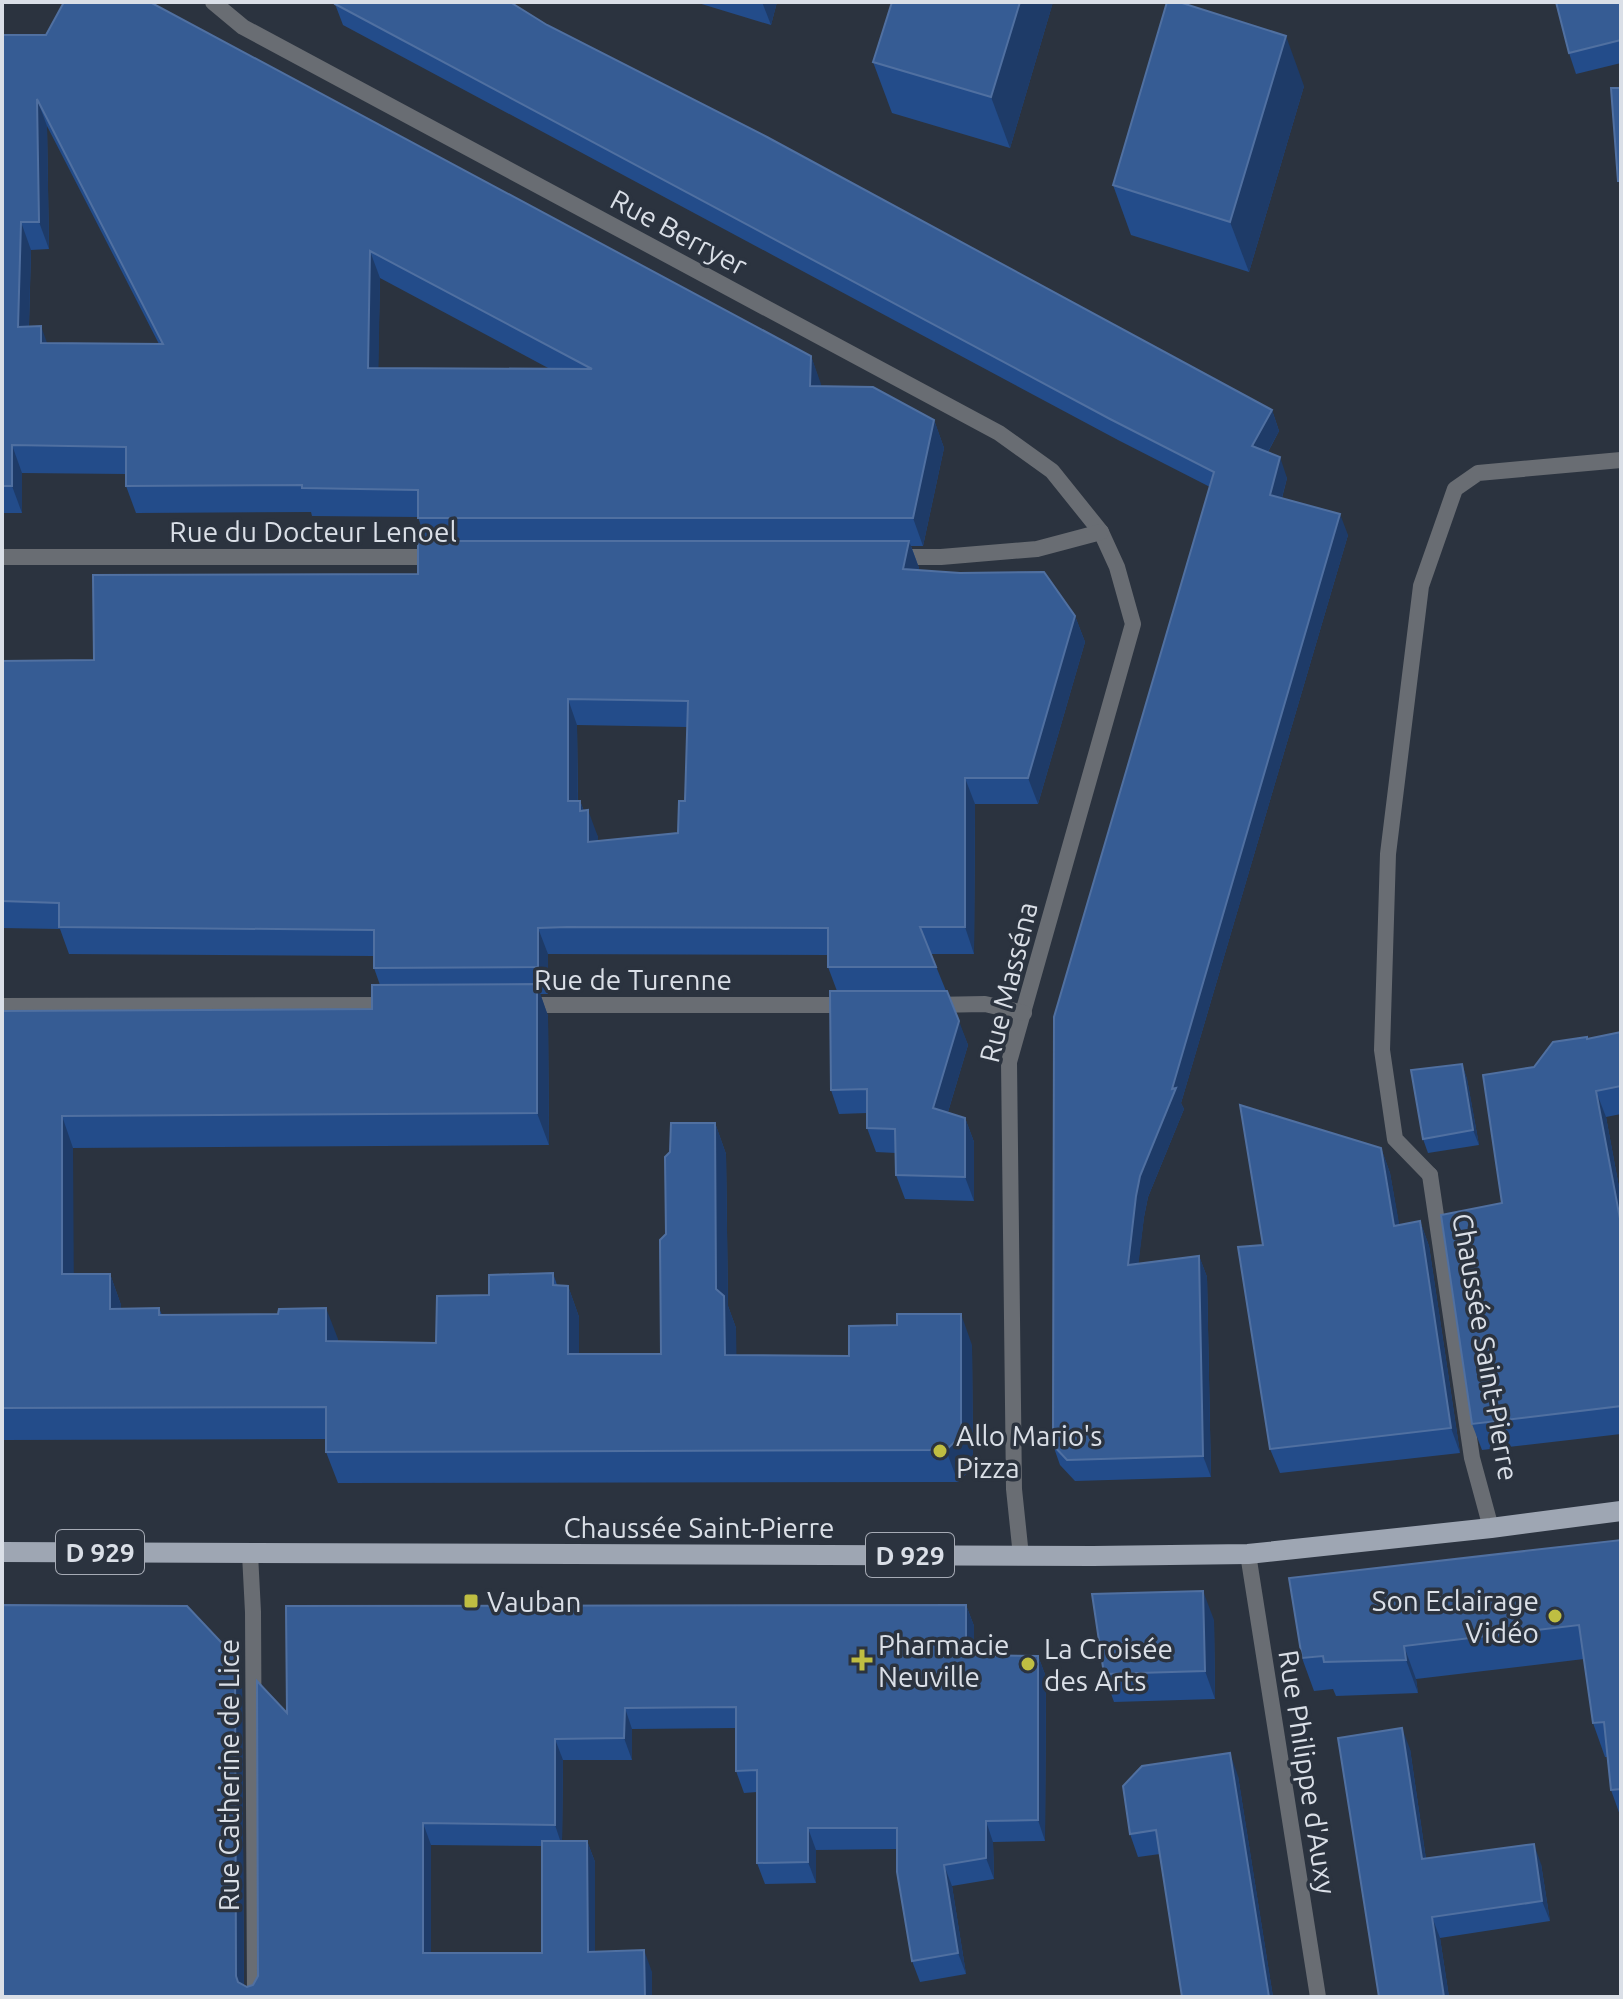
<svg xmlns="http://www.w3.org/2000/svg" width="1623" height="1999" font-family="Ubuntu,sans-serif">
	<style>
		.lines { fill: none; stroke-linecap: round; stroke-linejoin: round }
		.service { stroke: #696d73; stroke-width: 16 }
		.minor { stroke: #696d73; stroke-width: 16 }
		.primary { stroke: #9ea6b3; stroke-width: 20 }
		.wall { fill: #234c8a; fill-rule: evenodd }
		.shaded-wall { fill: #1e3b68 }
		.building { fill: #365c94; stroke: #5070a1; stroke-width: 2; fill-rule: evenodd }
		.poi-dot { fill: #bfbe42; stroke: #2b333f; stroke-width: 3 }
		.labels { text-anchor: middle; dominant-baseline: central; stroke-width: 7; stroke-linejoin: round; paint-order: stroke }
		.shield { fill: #2b333f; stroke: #a6abb5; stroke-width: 2 }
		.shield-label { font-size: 26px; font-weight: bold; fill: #dadfe7 }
		.street-label { font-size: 28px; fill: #dadfe7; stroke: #2b333f }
		.poi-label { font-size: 28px; fill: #dadfe7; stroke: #2b333f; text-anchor: start }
	</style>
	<rect width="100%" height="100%" fill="#2b333f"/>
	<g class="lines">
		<path class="service" d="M1430 1175 1395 1139 1382 1050 1388 854 1421 586 1455 489 1478 473 1621 460"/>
		<g class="minor">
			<path d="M213 2 243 27 999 433 1052 471 1101 532 1117 567 1133 624 1009 1062 1014 1489 1021 1556"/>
			<path d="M2 557H437"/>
			<path d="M893 557H941L1037 549 1101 532"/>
			<path d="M524 1005H848"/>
			<path d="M932 1005 985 1004 1024 1013"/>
			<path d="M2 1006 392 1005"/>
			<path d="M1430 1175 1472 1458 1491 1528"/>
			<path d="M250 1554 253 1612 255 1997"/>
			<path d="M1248 1554 1318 1997"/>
		</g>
		<path class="primary" d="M2 1552 1093 1556 1248 1554 1491 1528 1621 1511"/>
	</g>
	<g class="wall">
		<path d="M695 2H777L771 25Z"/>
		<path d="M892 2H1053L1010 148 892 113 873 62Z"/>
		<path d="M1621 2V63L1576 74 1569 53Z"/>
		<path d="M335 4 547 25 1272 410 1279 431 1268 452 1287 478 1282 498 1348 535 1181 1103 1184 1109 1148 1197 1144 1217 1138 1264 1199 1256 1207 1277 1211 1477 1075 1481 1060 1465 1053 1445 1210 487 1118 440 343 25Z"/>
		<path d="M2 35 811 356 821 386 934 420 944 448 923 546H911L919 568 918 570 1075 616 1085 642 1038 804H975L974 954H931L968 1045 948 1112 965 1118 974 1142V1201L905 1199 896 1175V1153L876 1152 867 1128V1113L839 1114 831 1090 837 991 828 967V955L548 954V994H540L548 1016 549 1145 73 1148V1274H110L121 1305V1308H159L162 1315 338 1339V1342L436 1343 489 1295 553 1273 557 1285 568 1286 579 1317V1354H661L666 1234 715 1123 726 1154 728 1306 736 1328V1355L849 1356 972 1345 973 1467 958 1482 338 1483 326 1452V1439L2 1440V1011L372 1009 380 985 374 968V956L69 954 60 929 2 928V661L94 660 418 574 426 541 418 517 312 516 311 512 136 513 126 486V474L22 473V513H2ZM47 126 159 344 47 343 29 327 31 250 49 249ZM380 278 550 369 378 368ZM577 725 687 727 685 801 678 833 598 841V837L584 811 580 801H578Z"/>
		<path d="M1304 86 1249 272 1131 235 1113 185Z"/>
		<path d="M1621 1032V1114L1606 1117 1621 1198V1434L1482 1450 1472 1424 1502 1203 1534 1067 1587 1039Z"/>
		<path d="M1462 1064 1467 1079 1479 1145 1428 1153 1423 1139Z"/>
		<path d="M1381 1148 1390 1173 1399 1225 1420 1221 1429 1246 1460 1453 1280 1473 1270 1449 1263 1245Z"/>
		<path d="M1621 1540V1818L1611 1790 1607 1757H1605L1593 1723 1584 1659 1416 1679 1418 1693 1336 1696 1333 1689 1314 1691 1302 1658Z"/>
		<path d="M966 1605 974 1626V1655L1038 1656 1046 1677 1045 1841 993 1842 994 1879 952 1886 966 1974 920 1982 912 1961 897 1849 816 1850V1883L765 1884 757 1863V1792L744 1793 736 1771V1728L632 1729V1760H563L562 1841H587L595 1862V1951L652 1972 2 1997 242 1678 244 1985 247 1987 253 1985 258 1976 287 1713ZM431 1845 542 1846V1953H431Z"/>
		<path d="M1214 1620 1215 1699 1114 1702 1104 1674Z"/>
		<path d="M1410 1749 1426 1859 1541 1864 1550 1921 1440 1938 1449 1997H1379Z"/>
		<path d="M1238 1776 1273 1997H1182L1160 1854 1138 1857 1130 1834Z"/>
	</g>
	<g class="shaded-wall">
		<path d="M762 2H777L771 25Z"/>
		<path d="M1020 2H1053L1010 148 991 97Z"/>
		<path d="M1286 36 1304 86 1249 272 1230 222Z"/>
		<path d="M37 99 47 126 49 249 39 222Z"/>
		<path d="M21 222 31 250 28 354 18 327Z"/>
		<path d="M370 251 380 278 378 395 368 368Z"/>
		<path d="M41 326 51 354 41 343Z"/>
		<path d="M811 356 821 384 820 414 810 386Z"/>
		<path d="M1272 410 1279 431 1260 466 1252 446Z"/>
		<path d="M934 420 944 448 923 546 913 518Z"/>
		<path d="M12 445 22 473V513L12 486Z"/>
		<path d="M1280 457 1287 478 1277 516 1270 495Z"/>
		<path d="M1340 514 1348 535 1181 1103 1184 1109 1148 1197 1144 1217 1136 1286 1128 1265 1136 1196 1140 1176 1172 1089Z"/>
		<path d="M909 541 919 568 913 596 903 569Z"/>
		<path d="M1075 616 1085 642 1038 804 1028 778Z"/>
		<path d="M568 699 577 725 578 827 568 801Z"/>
		<path d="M965 778 975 804 974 954 965 927Z"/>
		<path d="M580 801 588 822V810L598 837V869L588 842 580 811Z"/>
		<path d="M538 928 548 954V994L538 967Z"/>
		<path d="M537 984 548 1016 549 1145 537 1113Z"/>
		<path d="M959 1021 968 1045 942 1132 933 1108Z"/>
		<path d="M1462 1064 1467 1079 1479 1145 1473 1130Z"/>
		<path d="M1596 1091 1606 1117 1621 1198V1224Z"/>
		<path d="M62 1116 73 1148 74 1306 62 1274Z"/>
		<path d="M965 1118 974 1142V1201L965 1177Z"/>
		<path d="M715 1123 726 1154 728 1306 736 1328 737 1387 725 1355 716 1289Z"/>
		<path d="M1381 1148 1390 1173 1404 1251 1394 1226Z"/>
		<path d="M1420 1221 1429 1246 1460 1453 1451 1428Z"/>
		<path d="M1199 1256 1207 1277 1211 1477 1203 1456Z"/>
		<path d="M110 1274 121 1305V1340L110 1309Z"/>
		<path d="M568 1286 579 1317V1386L568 1354Z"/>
		<path d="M326 1308 338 1339V1373L326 1341Z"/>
		<path d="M961 1314 972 1345 973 1467 958 1482 946 1450Z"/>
		<path d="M1203 1591 1214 1620 1215 1699 1205 1671Z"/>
		<path d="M966 1605 974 1626V1676L966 1655Z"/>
		<path d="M1404 1646 1416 1679 1418 1693 1406 1660Z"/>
		<path d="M1038 1656 1046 1677 1045 1841 1038 1820Z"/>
		<path d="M235 1657 242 1678 244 1997 236 1976Z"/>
		<path d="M625 1708 632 1729V1760L624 1738Z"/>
		<path d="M1402 1728 1410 1749 1429 1880 1422 1859Z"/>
		<path d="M555 1739 563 1760 562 1846 555 1825Z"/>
		<path d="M1230 1753 1238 1776 1273 1997H1269Z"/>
		<path d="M986 1821 993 1842 994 1879 986 1858Z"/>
		<path d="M423 1823 431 1845V1974L423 1953Z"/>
		<path d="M808 1828 816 1850V1883L808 1862Z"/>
		<path d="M587 1841 595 1862V1973L588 1952Z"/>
		<path d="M1534 1844 1541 1864 1550 1921 1542 1901Z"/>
		<path d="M944 1865 952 1886 966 1974 958 1953Z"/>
		<path d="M1432 1917 1440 1938 1449 1997H1444Z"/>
		<path d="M644 1950 652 1972V1997H645Z"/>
	</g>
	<g class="building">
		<path d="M64 2H150L811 356 810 386 873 387 934 420 913 518H418V490L302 488V485L126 486V447L12 445V486H2V35H46ZM37 99 163 344 41 343V326L18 327 21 222H39ZM370 251 592 369 368 368Z"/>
		<path d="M336 2H510L547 25 767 137 1272 410 1252 446 1280 457 1270 495 1340 514 1172 1089 1176 1088 1140 1176 1136 1196 1128 1265 1199 1256 1203 1456 1067 1460 1053 1445 1054 1017 1214 472 1110 419 335 4Z"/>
		<path d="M892 2H1020L991 97 873 62Z"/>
		<path d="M1167 2H1179L1286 36 1230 222 1113 185Z"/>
		<path d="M1556 2H1621V40L1569 53Z"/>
		<path d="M1611 88H1621V181H1618Z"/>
		<path d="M418 541H909L903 569 960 573 1044 572 1075 616 1028 778H965V927H920L936 967H828V928L567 927 538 928V967L374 968V930L59 927V903L2 901V661L94 660 93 575 418 574ZM568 699 688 701 685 801H679L678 833 588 842V810L580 811V801H568Z"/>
		<path d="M537 984V1113L62 1116V1274H110V1309L159 1308V1315L278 1314 279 1309 326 1308V1341L436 1343 437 1296 489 1295V1275L553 1273V1285L568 1286V1354H661L660 1240 666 1234 665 1157 670 1152 671 1123H715L716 1289 724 1296 725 1355 849 1356V1326L897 1325V1314H961V1436L946 1450 326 1452V1407L2 1408V1011L372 1009V985Z"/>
		<path d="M830 991H947L959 1021 933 1108 965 1118V1177L896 1175 895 1129 867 1128V1089L831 1090Z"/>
		<path d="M1621 1032V1086L1596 1091 1621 1224V1406L1472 1424 1441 1215 1502 1203 1483 1075 1534 1067 1553 1042 1587 1037V1039Z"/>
		<path d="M1462 1064 1473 1130 1423 1139 1411 1070Z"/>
		<path d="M1240 1105 1381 1148 1394 1226 1420 1221 1451 1428 1270 1449 1238 1247 1263 1245Z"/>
		<path d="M1621 1540V1789L1611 1790 1604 1722 1593 1723 1579 1625 1404 1646 1406 1660 1324 1662 1323 1656 1302 1658 1289 1578Z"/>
		<path d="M1203 1591 1205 1671 1104 1674 1092 1594Z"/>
		<path d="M2 1605 187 1606 235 1657 236 1976 238 1982 247 1987 253 1985 258 1976 257 1681 287 1713 286 1606 966 1605V1655L1038 1656V1820L986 1821V1858L944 1865 958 1953 912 1961 897 1872V1828H808V1862L757 1863V1770L736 1771V1707L625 1708 624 1738 555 1739V1825L423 1823V1953H542V1841H587L588 1952 644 1950 645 1997H2Z"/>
		<path d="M1402 1728 1422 1859 1534 1844 1542 1901 1432 1917 1444 1997H1379L1338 1738Z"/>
		<path d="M1230 1753 1269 1997H1182L1156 1830 1130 1834 1123 1786 1142 1766Z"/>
	</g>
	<g class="poi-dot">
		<circle cx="940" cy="1451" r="8"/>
		<rect x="463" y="1593" width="16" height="16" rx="4"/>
		<circle cx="1555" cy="1616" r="8"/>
		<path d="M858 1648h8v8h8v8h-8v8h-8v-8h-8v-8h8z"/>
		<circle cx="1028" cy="1664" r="8"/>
	</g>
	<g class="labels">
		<g class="shield">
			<rect x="56" y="1530" width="88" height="44" rx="6"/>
			<rect x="866" y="1533" width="88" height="44" rx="6"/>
		</g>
		<g class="shield-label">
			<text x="100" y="1552">D 929</text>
			<text x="910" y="1555">D 929</text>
		</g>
		<g class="street-label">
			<text transform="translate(679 232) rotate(28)">Rue Berryer</text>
			<text x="313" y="531">Rue du Docteur Lenoel</text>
			<text x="633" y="979">Rue de Turenne</text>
			<text transform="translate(1008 982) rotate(-76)">Rue Masséna</text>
			<text transform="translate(1486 1347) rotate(80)">Chaussée Saint-Pierre</text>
			<text x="699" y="1527">Chaussée Saint-Pierre</text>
			<text transform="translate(1308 1772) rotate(81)">Rue Philippe d'Auxy</text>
			<text transform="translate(228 1775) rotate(-90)">Rue Catherine de Lice</text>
		</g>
		<g class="poi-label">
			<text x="956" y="1435">Allo Mario's<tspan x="956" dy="32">Pizza</tspan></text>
			<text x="1539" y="1600" text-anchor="end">Son Eclairage<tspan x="1539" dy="32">Vidéo</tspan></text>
			<text x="487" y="1601">Vauban</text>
			<text x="878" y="1644">Pharmacie<tspan x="878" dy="32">Neuville</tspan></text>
			<text x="1044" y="1648">La Croisée<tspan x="1044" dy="32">des Arts</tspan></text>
		</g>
	</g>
	<rect width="1623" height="1999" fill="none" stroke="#dadfe7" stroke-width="8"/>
</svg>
